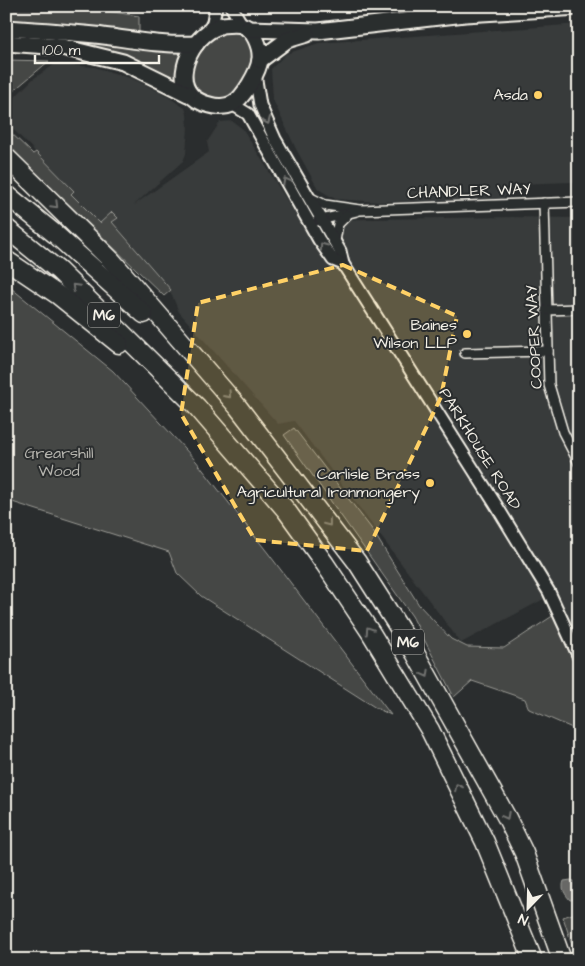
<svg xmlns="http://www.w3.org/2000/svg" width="585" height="966" font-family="'Architects Daughter',sans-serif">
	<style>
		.built { fill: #373a3a }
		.green { fill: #444645; stroke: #9c9c96 }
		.water { fill: #676866; stroke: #9f9f9a }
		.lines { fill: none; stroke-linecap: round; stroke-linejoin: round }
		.minor-casing { stroke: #f4f1e8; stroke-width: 12 }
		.tertiary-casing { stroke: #f4f1e8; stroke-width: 15 }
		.trunk-casing { stroke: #f4f1e8; stroke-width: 19 }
		.motorway-casing { stroke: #f4f1e8; stroke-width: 21 }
		.minor { stroke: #2a2d2e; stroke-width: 9 }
		.tertiary { stroke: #2a2d2e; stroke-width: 11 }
		.trunk { stroke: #2a2d2e; stroke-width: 15 }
		.motorway { stroke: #2a2d2e; stroke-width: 18 }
		.oneway { stroke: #71726f }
		.marked { fill: #ffd166; fill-opacity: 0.2; stroke: #ffd166; stroke-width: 4; stroke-dasharray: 10 6; stroke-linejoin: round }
		.poi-dot { fill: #ffd166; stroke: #2a2d2e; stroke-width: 2 }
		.labels { text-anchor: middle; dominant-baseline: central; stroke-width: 4; stroke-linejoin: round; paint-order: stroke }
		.shield { fill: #2a2d2e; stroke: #b7b6b0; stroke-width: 1 }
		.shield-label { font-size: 15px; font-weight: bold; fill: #f4f1e8 }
		.poi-label { font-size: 16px; fill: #f4f1e8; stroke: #2a2d2e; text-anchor: end }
		.street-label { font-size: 16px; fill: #f4f1e8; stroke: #2a2d2e }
		.park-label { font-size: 16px; fill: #b6b5af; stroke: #2a2d2e }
	</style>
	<rect width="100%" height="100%" fill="#2a2d2e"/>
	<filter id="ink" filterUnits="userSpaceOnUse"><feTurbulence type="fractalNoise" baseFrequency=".02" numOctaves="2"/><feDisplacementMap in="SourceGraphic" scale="10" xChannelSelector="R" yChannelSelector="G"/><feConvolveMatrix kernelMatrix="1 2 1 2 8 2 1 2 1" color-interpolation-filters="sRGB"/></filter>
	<g filter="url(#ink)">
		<g class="built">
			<path d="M579 24V187L572 182 519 184 502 199 379 202 335 199 318 189 296 149 273 100 271 69 286 54 319 43Z"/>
			<path d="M55 64 95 67 133 79 162 93 185 108 187 114 188 128 186 154 183 161 134 205 209 152 207 142 220 122 232 121 243 129 299 220 512 217 579 218V642L557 592 461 643 294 421 278 424 179 312 168 286 112 222 117 218 100 223 71 194 73 190 6 122V106L33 79Z"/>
		</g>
		<g class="green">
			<path d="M6 6H74L139 16V32L6 22Z"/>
			<path d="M233 31C239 33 245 36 249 41 267 67 223 122 197 88 186 73 193 59 204 48 208 44 211 39 215 36 220 33 227 32 233 31Z"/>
			<path d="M6 33 88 38 178 52 180 54C178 62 180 75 175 81L6 36Z"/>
			<path d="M6 60 49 61 6 97Z"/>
			<path d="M6 128 33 154 36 152 74 191 71 194 100 223 112 212 118 218 112 222 171 290 164 296 6 144Z"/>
			<path d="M6 284 113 371 196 461 268 553 391 715 376 708 201 596 177 573 169 552 6 500Z"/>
			<path d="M294 428 371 528 419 605 451 639 467 647 504 648 554 615 579 676V731L529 709 525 699 472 681 454 697 412 616 284 435Z"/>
			<path d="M579 912V960H577L563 917Z"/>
		</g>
		<path class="water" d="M571 880 579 883V899L570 900C565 894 561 889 564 881Z"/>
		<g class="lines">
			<defs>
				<g id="minor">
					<path d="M309 197 325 205 360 210 579 202"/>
					<path d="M544 203 549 385 563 432 579 463"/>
					<path d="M317 221 357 211"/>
					<path d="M335 241 338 224 347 215"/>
					<path d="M546 310 579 309"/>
					<path d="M465 353 548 351"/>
				</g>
				<g id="tertiary">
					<path d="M231 6 242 25"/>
					<path d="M208 32 213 22 216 6"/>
					<path d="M255 74 260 105 275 139 340 251 343 264 496 505 549 592 579 657"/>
					<path d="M232 104 248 114 319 240 333 260 343 264"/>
				</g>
				<g id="trunk">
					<path d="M222 25C228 25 235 23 241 25 254 28 261 48 260 59 259 71 243 99 232 104 226 107 216 107 210 105 169 96 183 50 208 32 212 29 217 27 222 25Z"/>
					<path d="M6 28C36 30 66 32 95 35 129 39 162 46 196 44"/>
					<path d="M248 29 318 31 465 14 579 7"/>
					<path d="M6 43 62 47 123 62 188 94"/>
					<path d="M260 60 287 40 307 34"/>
				</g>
				<g id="motorway">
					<path d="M6 157 112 261 238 407 357 562 415 653 507 818 524 853 562 960"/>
					<path d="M6 194 55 234 144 314"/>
					<path d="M6 228 59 271 197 407 286 510 325 564 371 633 430 730 485 842 533 960"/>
					<path d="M6 260 58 295 119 344"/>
				</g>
			</defs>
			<use href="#minor" class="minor-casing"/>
			<use href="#tertiary" class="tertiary-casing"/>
			<use href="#trunk" class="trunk-casing"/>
			<use href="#motorway" class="motorway-casing"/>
			<use href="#minor" class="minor"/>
			<use href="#tertiary" class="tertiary"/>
			<use href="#trunk" class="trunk"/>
			<use href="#motorway" class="motorway"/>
		</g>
		<defs><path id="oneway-chevron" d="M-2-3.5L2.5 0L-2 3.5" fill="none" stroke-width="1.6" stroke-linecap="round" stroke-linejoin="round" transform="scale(1.25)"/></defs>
		<g class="oneway">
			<use href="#oneway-chevron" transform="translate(267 121) rotate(66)"/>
			<use href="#oneway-chevron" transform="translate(286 181) rotate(-118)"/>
			<use href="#oneway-chevron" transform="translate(55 205) rotate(45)"/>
			<use href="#oneway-chevron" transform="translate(323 246) rotate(-126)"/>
			<use href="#oneway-chevron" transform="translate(75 287) rotate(-135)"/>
			<use href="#oneway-chevron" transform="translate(228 395) rotate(48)"/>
			<use href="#oneway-chevron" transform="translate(328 523) rotate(52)"/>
			<use href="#oneway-chevron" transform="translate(369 630) rotate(-123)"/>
			<use href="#oneway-chevron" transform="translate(426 674) rotate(61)"/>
			<use href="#oneway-chevron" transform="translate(458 787) rotate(-116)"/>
			<use href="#oneway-chevron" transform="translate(506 816) rotate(62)"/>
		</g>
	</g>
	<path class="marked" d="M343 265 457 316 441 397 367 551 255 540 181 414 198 303Z"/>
	<g class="poi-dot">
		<circle cx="538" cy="95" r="5"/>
		<circle cx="467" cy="334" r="5"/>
		<circle cx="430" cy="483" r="5"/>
	</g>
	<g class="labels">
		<g class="shield">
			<rect x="88" y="302.5" width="32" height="25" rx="4"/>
			<rect x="392" y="629.5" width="32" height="25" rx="4"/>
		</g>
		<g class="shield-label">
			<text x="104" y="315">M6</text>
			<text x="408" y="642">M6</text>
		</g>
		<g class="poi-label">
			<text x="528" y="95">Asda</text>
			<text x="457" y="325">Baines<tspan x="457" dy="18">Wilson LLP</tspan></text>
			<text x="420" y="474">Carlisle Brass<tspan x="420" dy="18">Agricultural Ironmongery</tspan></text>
		</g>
		<g class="street-label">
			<text transform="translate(469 191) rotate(-2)">CHANDLER WAY</text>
			<text transform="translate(534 337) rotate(-93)">COOPER WAY</text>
			<text transform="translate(480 449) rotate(58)">PARKHOUSE ROAD</text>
		</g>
		<g class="park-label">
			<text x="59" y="453">Grearshill<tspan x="59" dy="18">Wood</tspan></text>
		</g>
	</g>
	<rect width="585" height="966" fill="none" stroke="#2a2d2e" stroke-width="25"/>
	<rect x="12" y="12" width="560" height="941" fill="none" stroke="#f4f1e8" stroke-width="2" filter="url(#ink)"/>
	<g transform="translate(528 908) rotate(203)" stroke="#2a2d2e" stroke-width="4" paint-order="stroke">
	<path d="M0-4L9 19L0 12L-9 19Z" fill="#f4f1e8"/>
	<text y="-8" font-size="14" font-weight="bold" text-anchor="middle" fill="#f4f1e8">N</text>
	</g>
	<path d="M35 55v8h124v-8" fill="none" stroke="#f4f1e8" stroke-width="2.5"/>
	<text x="42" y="55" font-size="15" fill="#f4f1e8" stroke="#2a2d2e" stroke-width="4" paint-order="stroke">100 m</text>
</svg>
